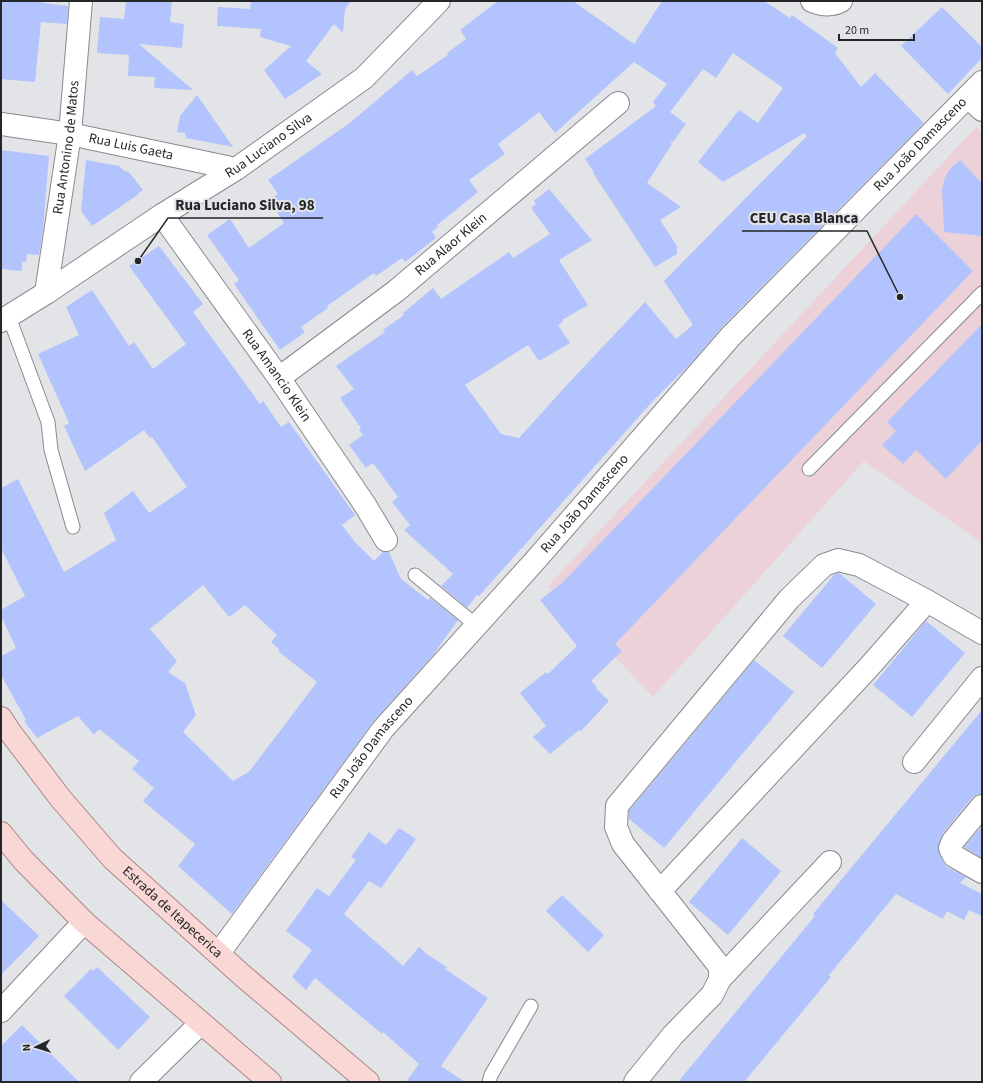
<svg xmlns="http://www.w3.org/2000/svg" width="983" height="1083" font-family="'Source Sans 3',sans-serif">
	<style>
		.education { fill: #ecd2d8 }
		.building { fill: #b3c3fe; fill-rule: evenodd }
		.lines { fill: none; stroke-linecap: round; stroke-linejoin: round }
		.service-casing { stroke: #898a8d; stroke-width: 15 }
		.minor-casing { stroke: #898a8d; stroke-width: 24 }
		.tertiary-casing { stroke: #898a8d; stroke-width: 24 }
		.primary-casing { stroke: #ab8885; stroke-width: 24 }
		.service { stroke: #fff; stroke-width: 13 }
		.minor { stroke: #fff; stroke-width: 22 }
		.tertiary { stroke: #fff; stroke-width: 22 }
		.primary { stroke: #f8d7d4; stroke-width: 22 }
		.labels { text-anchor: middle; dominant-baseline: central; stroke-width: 4; stroke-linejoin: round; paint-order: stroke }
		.street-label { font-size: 14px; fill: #252627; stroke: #e3e4e7 }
		.leader { fill: none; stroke: #252627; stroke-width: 1.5 }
		.callout-dot { fill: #252627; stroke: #e3e4e7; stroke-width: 1.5 }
		.callout-label { font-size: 15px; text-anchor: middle; font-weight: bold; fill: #252627; stroke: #e3e4e7; stroke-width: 4; stroke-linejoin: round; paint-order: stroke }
	</style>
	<rect width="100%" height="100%" fill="#e3e4e7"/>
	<path class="education" d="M976 127 982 133V543L864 461 653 697 548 586Z"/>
	<g class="building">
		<path d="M1 1H43V3L68 6 67 24 41 22 35 82 1 79Z"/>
		<path d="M126 1H172L170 22 184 24 182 48 139 44 193 90 154 88 155 77 128 76 129 55 97 53 100 17 124 19Z"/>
		<path d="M251 1H351L345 9 343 33 334 24 306 61 322 74 285 99 264 70 291 46 260 37 261 29 217 26 218 7 250 9Z"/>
		<path d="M498 1H573L634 44 662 1H764L790 18 792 15 838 48 835 53 861 87 875 73 924 123 722 327 693 361 651 403 479 596 477 595 467 608 441 586 453 574 404 530 410 525 392 502 398 497 373 463 366 468 349 445 363 435 359 430 361 428 340 398 354 389 336 366 385 332 383 330 404 315 403 313 433 288 441 299 509 252 513 258 550 234 531 208 536 204 534 201 549 189 592 240 559 260 588 305 562 320 563 322 558 325 570 343 539 361 528 345 465 385 501 434 519 438 565 387 645 302 676 339 693 325 664 281 807 136 804 133 723 182 698 162 739 110 758 123 783 88 733 53 716 78 703 69 670 112 686 124 673 142 670 140 672 144 647 183 681 207 660 220 677 246V254L655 267 593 173 594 172 585 159 656 106 653 102 667 84 634 62 555 133 539 112 498 144 505 154 469 180 478 192 437 225 438 227 432 232 436 238 405 262 402 258 376 276 374 273 327 306 328 308 301 327 305 332 280 350 234 284 239 280 207 235 230 219 249 248 284 223 269 200 278 194 268 180 351 122 412 70 417 76 448 55 447 53 466 39 460 30Z"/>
		<path d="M942 7 982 47V58L948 94 901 46Z"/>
		<path d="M197 95 233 147 186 138 185 133 177 132 180 116Z"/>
		<path d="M1 150 49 156 43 230 39 255 27 254 26 262H22V271L1 269Z"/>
		<path d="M86 160 119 166 126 172 128 171 143 190 138 193 139 194 92 226 81 211Z"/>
		<path d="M960 160 982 183V236L944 232 942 189 945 177 952 167Z"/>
		<path d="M916 214 973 271 615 644 622 651 591 681 597 687 596 688 609 701 581 731 579 730 550 754 533 737 546 726 520 693 546 672 548 674 577 646 540 600 563 582Z"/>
		<path d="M159 246 203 304 193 312 260 404 263 401 281 427 289 422 355 515 342 525 355 542 374 561 383 552H389L401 579 428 600 430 598 458 620 433 655 373 722 232 914 178 866 195 844 143 801 154 788 132 769 139 761 99 729 94 735 78 716 37 738 24 721 26 720 1 675V656L16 648 1 616V610L25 596 1 548V488L18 479 64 572 116 540 104 513 133 491 149 513 187 487 152 437 150 438 144 430 85 471 64 426 69 423 38 354 79 335 66 307 92 290 129 346 134 342 153 369 186 344 129 266ZM203 585 229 617 245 605 277 635 271 642 280 650 278 651 317 682 249 772 233 781 183 732 196 715 185 683 168 672 177 661 150 629Z"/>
		<path d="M982 324V441L946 479 916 450 903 464 882 445 896 431 887 422Z"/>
		<path d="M839 573 876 604 822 668 783 636 834 575Z"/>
		<path d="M926 621 965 653 912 717 873 685Z"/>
		<path d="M754 660 794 692 664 848 629 819V811Z"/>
		<path d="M982 710V794H977L972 798 943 833 938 848 943 862 947 867 966 877 960 883 982 894V916L969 910 964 920 947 911 943 919 896 894 829 975 831 977 744 1082H678L815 916 813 914Z"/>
		<path d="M982 826V858L964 847Z"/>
		<path d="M399 828 416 839 381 888 369 881 344 914 403 966 419 947 428 955 447 967 445 969 488 998 441 1066 465 1082H406L419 1064 383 1032 382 1034 315 978 306 990 292 977 312 950 286 931 317 888 329 896 356 860 351 857 369 832 386 845Z"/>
		<path d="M742 838 781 871 728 935 689 902Z"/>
		<path d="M562 895 604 935 588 952 546 911Z"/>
		<path d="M1 900 39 936 1 975Z"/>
		<path d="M97 967 150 1017 118 1050 64 996 91 969 93 971Z"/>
		<path d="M22 1025 79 1082H1V1046Z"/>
	</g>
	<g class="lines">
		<defs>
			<g id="service">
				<path d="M9 317 48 422 51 450 73 527"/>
				<path d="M809 469 982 293"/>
				<path d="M415 575 477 626"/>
				<path d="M489 1082 491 1075 531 1006"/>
			</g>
			<g id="minor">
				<path d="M812 1C822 5 832 6 841 1"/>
				<path d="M968 97 982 110"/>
				<path id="s1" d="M1 124 70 134 236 169"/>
				<path id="s2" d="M162 215 279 378 365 505 386 540"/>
				<path id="s3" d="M46 293 70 134 81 1"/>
				<path id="s4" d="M279 378 396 291 618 103"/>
				<path d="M914 762 982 678"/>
				<path d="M982 806 953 841 950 848 954 856 982 872"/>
				<path d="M660 891 869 667 927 601"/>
				<path id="s5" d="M219 953 383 729 533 563 731 336 982 82"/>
				<path d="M720 979 830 862"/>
				<path d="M1 1011 84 922"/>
				<path d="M141 1082 201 1023"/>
				<path d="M635 1082 673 1035 712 995 720 979V967L623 844 616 827 617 806 789 599 824 565 838 560 859 565 927 601 982 633"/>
			</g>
			<g id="tertiary">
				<path id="s6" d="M1 321 46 293 162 215 236 169 364 78 439 1"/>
			</g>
			<g id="primary">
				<path id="s7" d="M1 718 10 732 61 799 112 858 243 976 368 1082"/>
				<path d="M1 833 23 860 84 922 270 1082"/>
			</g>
		</defs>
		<use href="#service" class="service-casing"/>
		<use href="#minor" class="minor-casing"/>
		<use href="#tertiary" class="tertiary-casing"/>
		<use href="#primary" class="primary-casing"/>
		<use href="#service" class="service"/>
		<use href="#minor" class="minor"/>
		<use href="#tertiary" class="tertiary"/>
		<use href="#primary" class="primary"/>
	</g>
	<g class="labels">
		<g class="street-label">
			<text stroke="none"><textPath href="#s6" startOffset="320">Rua Luciano Silva</textPath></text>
			<text stroke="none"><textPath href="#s5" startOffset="1072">Rua João Damasceno</textPath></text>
			<text stroke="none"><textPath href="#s3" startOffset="147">Rua Antonino de Matos</textPath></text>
			<text stroke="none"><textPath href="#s1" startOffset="132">Rua Luis Gaeta</textPath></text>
			<text stroke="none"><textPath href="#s4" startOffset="218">Rua Alaor Klein</textPath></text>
			<text stroke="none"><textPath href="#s2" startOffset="197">Rua Amancio Klein</textPath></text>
			<text stroke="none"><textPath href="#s5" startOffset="580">Rua João Damasceno</textPath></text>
			<text stroke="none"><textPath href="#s5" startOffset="256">Rua João Damasceno</textPath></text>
			<text stroke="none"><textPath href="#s7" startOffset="260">Estrada de Itapecerica</textPath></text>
		</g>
	</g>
	<path class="leader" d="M138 261L168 218H323M900 297L867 231H742"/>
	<g class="callout-dot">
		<circle cx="138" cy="261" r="4"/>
		<circle cx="900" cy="297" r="4"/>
	</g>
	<g class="callout-label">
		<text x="245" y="210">Rua Luciano Silva, 98</text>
		<text x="804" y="223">CEU Casa Blanca</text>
	</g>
	<rect width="983" height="1083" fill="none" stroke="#252627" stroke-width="4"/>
	<g transform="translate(36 1047) rotate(266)" stroke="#e3e4e7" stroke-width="3" paint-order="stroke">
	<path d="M0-3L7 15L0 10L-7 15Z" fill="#252627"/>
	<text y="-6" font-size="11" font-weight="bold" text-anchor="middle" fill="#252627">N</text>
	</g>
	<path d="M839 34v6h75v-6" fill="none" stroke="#252627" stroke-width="2"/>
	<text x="845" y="34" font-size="12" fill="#252627" stroke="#e3e4e7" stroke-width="3" paint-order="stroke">20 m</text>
</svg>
